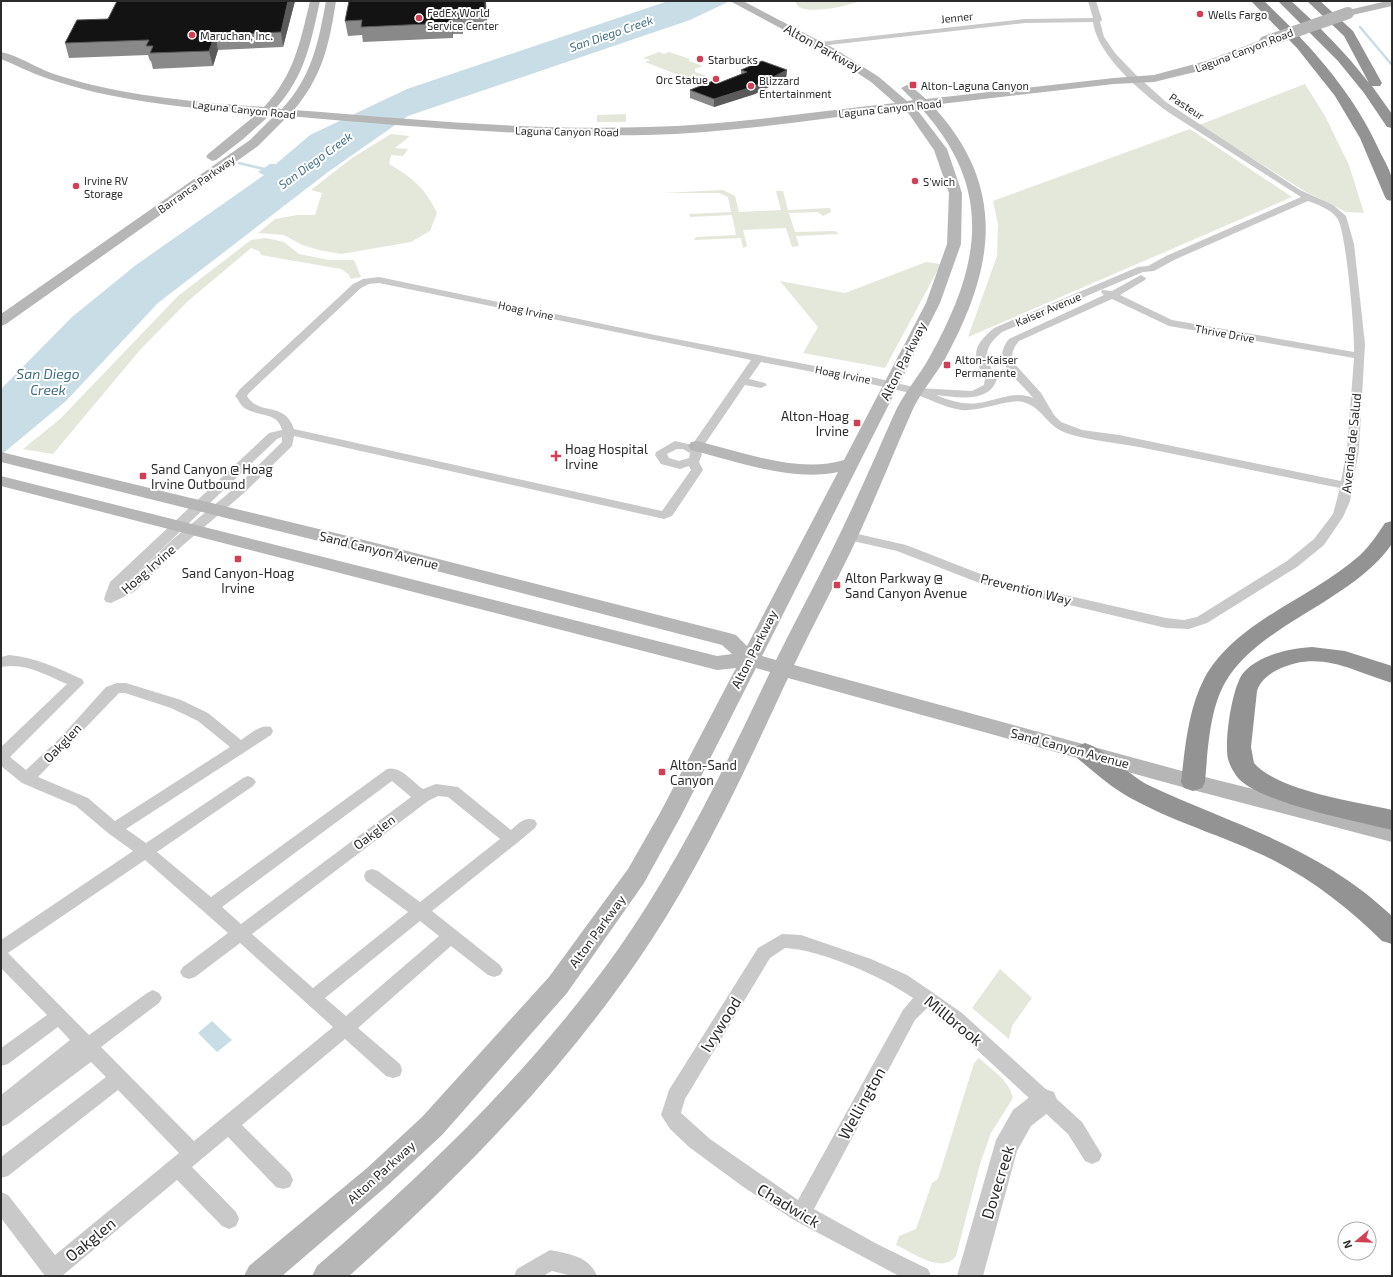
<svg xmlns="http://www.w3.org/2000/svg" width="1393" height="1277" font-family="'Exo 2',sans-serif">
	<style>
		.green { fill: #e3e8da }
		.water { fill: #c8dde6 }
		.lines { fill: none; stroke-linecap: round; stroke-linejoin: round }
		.stream { stroke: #c8dde6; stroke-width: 2.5 }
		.minor { fill: #c9c9c9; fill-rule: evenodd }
		.tertiary { fill: #c9c9c9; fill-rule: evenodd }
		.secondary { fill: #b6b6b6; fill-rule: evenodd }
		.motorway { fill: #939393; fill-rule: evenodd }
		.secondary-bridge { stroke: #b6b6b6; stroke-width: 12 }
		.wall { fill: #898989 }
		.shaded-wall { fill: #5a5a5a }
		.building { fill: #131313; stroke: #5a5a5a }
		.poi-dot { fill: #d23f55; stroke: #fff; stroke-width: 1.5 }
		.labels { text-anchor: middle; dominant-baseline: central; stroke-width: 4; stroke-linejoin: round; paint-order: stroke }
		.far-poi-label { font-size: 11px; fill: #2c2c2c; stroke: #fff; text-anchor: start }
		.far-street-label { font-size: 11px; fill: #2c2c2c; stroke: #fff }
		.far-water-label { font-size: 12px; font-style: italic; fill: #437085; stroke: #fff }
		.street-label { font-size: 13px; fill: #2c2c2c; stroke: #fff }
		.poi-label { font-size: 13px; fill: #2c2c2c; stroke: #fff; text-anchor: start }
		.water-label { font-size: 14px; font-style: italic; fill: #437085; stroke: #fff }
		.near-street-label { font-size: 16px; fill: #2c2c2c; stroke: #fff }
	</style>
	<rect width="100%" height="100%" fill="#fff"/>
	<g class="green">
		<path d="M795 1H860C848 6 808 15 798 6 797 5 796 3 795 1Z"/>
		<path d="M659 52 664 54 669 52 690 59 689 61 703 66 695 69V72L706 76 694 81 645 62 650 60 643 58Z"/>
		<path d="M1305 84 1325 116 1349 165 1364 213 1346 212 1306 192 1199 125Z"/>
		<path d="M626 114V122H597V115Z"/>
		<path d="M1190 129 1292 197 968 337 997 256 998 224 993 201Z"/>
		<path d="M391 134 410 136 395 148 408 149 403 156 391 155 389 164C413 178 425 188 437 213L430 231 411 242 341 254 319 250 302 245 284 235 258 233 275 219 297 215H315L322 193 311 190 352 158Z"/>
		<path d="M723 190 735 196 739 212 781 210 776 191H783L788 210 830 208 831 212 823 216 818 212 789 213 795 232 835 231 839 234 796 236 799 246 792 247 786 228 743 230 747 246 743 248 741 238 694 240 696 237 736 235 732 215 690 217 689 214 731 212 728 197 719 193H663Z"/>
		<path d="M266 238 284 242 299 254 329 260H354L361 277 351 279 348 274 341 269 261 255 259 251 251 248 187 302 140 350 53 454 23 449 60 419 178 296 251 240Z"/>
		<path d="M926 262 941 264 885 368 803 353 818 327 780 281 845 293Z"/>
		<path d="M1000 969 1032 998 1012 1026 1009 1039 972 1008Z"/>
		<path d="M979 1058C992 1070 1009 1080 1013 1098L991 1133 980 1164 956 1256C942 1275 912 1252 896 1245L899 1236 916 1229 932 1183 938 1179 974 1063Z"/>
	</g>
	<g class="water">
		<path d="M668 1H730L690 20 408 116 328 172 158 303 66 401 1 455V389L72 317 136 265 264 175 258 172 270 164H276L310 135 407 89Z"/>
		<path d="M212 1021 232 1040 217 1052 198 1033Z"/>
	</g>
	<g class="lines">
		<g class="stream">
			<path d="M1360 27 1392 65"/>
			<path d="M239 163 268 170"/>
		</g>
		<g class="minor">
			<path d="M1088 1H1096L1102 20 1100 22 1104 37 1115 53 1135 74 1166 102 1300 190 1333 205 1346 216 1354 244 1365 344 1359 449 1350 501 1343 517 1324 545 1297 567 1207 623 1189 629 1166 628 982 584 897 551 844 539 843 536 844 533 849 532 906 545 991 578 1166 618 1184 620 1197 617 1287 561 1314 539 1333 514 1340 488C1275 475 1209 461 1144 448 1119 443 1093 441 1069 434 1046 427 1044 408 1023 402 1010 398 981 412 961 410 942 407 927 397 910 393 860 381 811 371 761 362L749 379 765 383 767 385 761 388 745 385 700 451 702 454 699 462 703 470 672 516 664 519 294 436 292 446 244 493 182 546 134 592 111 603 106 602 104 599 110 582 269 433 282 430C278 411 256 417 243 407 240 404 238 399 235 396L240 389 353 284 363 279 379 277 655 335 872 377 917 388 972 391 984 385 985 379C972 354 972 347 994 328L1138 267 1148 266 1166 256 1301 197 1168 112C1142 93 1097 55 1093 22L1025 23 820 46 816 44 820 42 1025 19 1093 18ZM1308 201C1319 205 1330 209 1337 218 1346 228 1355 335 1354 352L1172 320 1120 295 1145 280 1146 278 1141 275 1112 291 1102 290 1101 292 1104 295 1009 339C989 363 1019 379 1033 398 1014 390 997 401 978 403 964 405 950 401 936 395 956 397 989 404 997 379 985 357 981 350 1002 332L1143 272 1154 271 1174 260ZM379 283 751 360 692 445 675 441 656 452 655 455 661 464 680 469 689 466 691 470 662 511 294 429C284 400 260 417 247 396L249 393 361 288 369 284ZM1112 299 1169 326 1354 358 1347 449 1341 481 1119 435 1082 430 1061 422 1054 415 1041 393 1014 363C1010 355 1013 348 1019 341ZM282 437V442L236 487 172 540 121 588 277 439ZM677 449H683L690 453 689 458 679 461 669 458 667 454Z"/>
			<path d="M9 655C35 657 59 669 82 679L84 683 10 757 26 770 61 737 106 687 117 683H126L181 700 208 713 241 740C250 734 260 724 271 727L273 731 271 735 126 829 146 843 243 778 248 776 253 778 256 782 253 786 157 852 211 897 387 769C400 765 413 782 423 789L436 784 458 787 511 830C518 824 524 816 535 820L537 824 535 828 517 843 432 911 500 965 503 970 500 975 494 977 488 975 451 946 358 1028 400 1064 402 1070 400 1076 393 1078 386 1076 345 1039 242 1125 290 1173 293 1180 290 1187 283 1189 276 1187 228 1137 192 1167 236 1212 239 1219 236 1226 229 1229 222 1226 177 1180 62 1276H45L1 1218V1192L8 1195 55 1255 179 1153 118 1090 8 1176 1 1178V1157L106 1077 91 1062 8 1124 1 1127V1095L70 1040 58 1027 8 1064 1 1066V1048L47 1015 1 968V940L133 851 108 833 76 806 22 783 1 766V747L67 684C46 675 25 662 1 667V657ZM119 693H125L171 708 198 721 230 747 115 821 88 798 38 777ZM392 781 411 797 241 924 222 907ZM438 796 448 797 500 839 420 902 378 871 372 869 366 871 364 876 366 881 408 912 313 988 252 934 428 801ZM145 860 228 933 183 967 180 972 183 977 189 979 195 977 240 943 333 1027 194 1141 101 1047 159 1003 162 998 159 993 153 990 147 993 89 1035 8 953ZM420 921 439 936 346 1016 325 998Z"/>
			<path d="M782 934 801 935 871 959 907 975 932 992 962 1013 1082 1122 1102 1155 1099 1161 1092 1164 1085 1161 1068 1134 950 1025 927 1008 915 1020 814 1209 877 1244 928 1269 931 1276H899L794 1220 742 1186 689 1147 670 1129 661 1115 669 1090 758 948ZM785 948C822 950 883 977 913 998L903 1010 798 1200 710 1139 681 1113 685 1099 770 958Z"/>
			<path d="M550 1250C569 1254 589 1256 597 1276H572L552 1271 543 1276H514L517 1269Z"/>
		</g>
		<path class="tertiary" d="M1045 1089 1054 1092 1057 1100 1054 1108 1031 1126 1017 1151 983 1276H957L996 1140 1013 1110 1036 1092Z"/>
		<g class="secondary">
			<path d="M310 1H320C311 42 305 76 276 108L282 109C312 76 318 44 326 1H336C329 45 323 75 294 110 412 119 529 131 648 127 730 125 813 112 895 103L871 82 827 53 730 1H743L835 49 879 77 907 101 913 100 901 88 907 85 911 86 926 99 1114 78 1154 75 1206 61 1261 40H1269L1270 42 1269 44 1195 72 1154 82 1114 84 932 105C1008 187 995 267 945 359 935 376 921 392 913 409 892 456 873 505 851 551 832 590 812 627 794 665L1193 774 1392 824V842L1193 790 788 678C743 775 697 875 636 963 555 1080 455 1182 349 1276H312L317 1266C428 1170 534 1068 619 948 679 862 725 767 770 672L756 668 681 816 644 883 567 993 442 1135 387 1186 282 1276H244L249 1266 367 1168 422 1117 549 977 628 869 660 813 736 668 717 670 1 486V476L717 656 732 654 722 645 355 550 1 462V452L356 538 729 633 736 635 747 646 838 472C792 482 735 461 691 450L688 446 691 442 697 441C743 452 798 474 844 460L926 303 947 244 949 193 934 150 909 114 902 109C817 119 732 133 646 135 526 137 407 126 288 116L258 146 6 324 1 326V314L250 140 275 115H270L242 140 216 160 212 161 206 157 208 154 257 114C189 108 111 101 46 78 31 73 16 65 1 59V52C20 56 36 68 54 74 120 96 195 102 264 107 294 75 300 43 310 1ZM915 107H920C996 190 980 267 929 358 919 376 905 392 896 410 875 457 855 504 832 550 814 587 794 623 776 660L762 656 940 303 961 244 962 193 947 149Z"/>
			<path d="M1387 1H1392V6L1348 16 1343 13 1344 11Z"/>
		</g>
		<g class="motorway">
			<path d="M1251 1H1264C1310 45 1354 93 1380 152 1384 160 1391 171 1392 180 1393 187 1392 194 1392 201L1387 200 1385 197 1360 138 1335 96 1297 48Z"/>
			<path d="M1278 1H1291C1319 26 1346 53 1369 83L1344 36 1307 1H1320L1353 31 1382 83 1380 86H1372L1392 114V128L1387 127 1364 93 1338 61Z"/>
			<path d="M1392 521V544C1376 567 1353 583 1330 598 1296 620 1247 645 1226 681 1209 710 1208 750 1205 782L1202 788 1193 791 1184 788 1181 782C1185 748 1188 710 1204 679 1234 622 1312 598 1359 556 1370 546 1377 535 1385 523Z"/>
			<path d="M1312 647 1345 651 1392 666V683C1352 671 1320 649 1277 670 1268 675 1260 681 1257 691L1251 747 1254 763C1278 791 1356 802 1392 810V830C1355 821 1266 804 1240 780 1235 775 1230 766 1228 759 1224 742 1232 683 1245 671 1262 654 1288 649 1312 647Z"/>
			<path d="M1085 743C1105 749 1127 774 1148 785 1236 826 1319 847 1392 916V944L1382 941C1350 909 1315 882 1275 861 1226 836 1170 822 1122 793 1106 783 1092 770 1077 758L1073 752 1077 746Z"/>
		</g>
		<path class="secondary-bridge" d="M1265 42 1348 13"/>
	</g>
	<g class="wall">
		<path d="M295 1 283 47 218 50 213 66 153 69 151 61H150L148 55 69 58 65 43 108 19Z"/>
		<path d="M486 1 487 29 463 30V34H453V38L363 42 362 35 348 36 345 21Z"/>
		<path d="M741 70H787L786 78 755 94 714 107 690 98V90L719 83 741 74Z"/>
	</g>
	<g class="shaded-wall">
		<path d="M288 1H295L283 47 281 32Z"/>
		<path d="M485 1H486L487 29 485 14Z"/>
		<path d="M461 15 463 30V34L461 19Z"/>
		<path d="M451 19 453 34V38L451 23Z"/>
		<path d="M215 35 218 50 213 66 209 51Z"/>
		<path d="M787 70 786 78 755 94 714 107V99Z"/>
	</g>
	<g class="building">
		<path d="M117 1H288L281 32 215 35 209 51 150 53 153 46H146L149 40 65 43 77 20 108 19Z"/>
		<path d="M349 1H485V14L461 15V19H451V23L361 27 362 20 345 21Z"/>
		<path d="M762 61 787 70 755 86 714 99 690 90 713 81 719 83 747 72 741 70Z"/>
	</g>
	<g class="poi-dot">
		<circle cx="1200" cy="14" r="4"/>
		<circle cx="419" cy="18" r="4"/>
		<circle cx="192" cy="35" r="4"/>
		<circle cx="700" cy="59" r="4"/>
		<circle cx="716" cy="79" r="4"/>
		<rect x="909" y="81" width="8" height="8" rx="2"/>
		<circle cx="751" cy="86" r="4"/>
		<circle cx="915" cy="181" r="4"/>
		<circle cx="76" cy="186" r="4"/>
		<rect x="943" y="361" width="8" height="8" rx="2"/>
		<rect x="853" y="419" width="8" height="8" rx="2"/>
		<path d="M554 450h4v4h4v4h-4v4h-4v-4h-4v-4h4z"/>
		<rect x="139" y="472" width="8" height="8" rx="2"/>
		<rect x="234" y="555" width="8" height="8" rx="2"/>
		<rect x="833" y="581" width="8" height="8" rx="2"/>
		<rect x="658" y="768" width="8" height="8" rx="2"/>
	</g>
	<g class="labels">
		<g class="far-poi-label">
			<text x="427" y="12">FedEx World<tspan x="427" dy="13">Service Center</tspan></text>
			<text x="1208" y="14">Wells Fargo</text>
			<text x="200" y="35">Maruchan, Inc.</text>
			<text x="708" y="59">Starbucks</text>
			<text x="708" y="79" text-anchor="end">Orc Statue</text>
			<text x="759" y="80">Blizzard<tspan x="759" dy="13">Entertainment</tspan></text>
			<text x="921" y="85">Alton-Laguna Canyon</text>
			<text x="84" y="180">Irvine RV<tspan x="84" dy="13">Storage</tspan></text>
			<text x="923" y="181">S'wich</text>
			<text x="955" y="359">Alton-Kaiser<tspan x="955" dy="13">Permanente</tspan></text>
		</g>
		<g class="far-street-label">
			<text transform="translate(957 17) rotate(-6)">Jenner</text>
			<text transform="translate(1244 50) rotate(-21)">Laguna Canyon Road</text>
			<text transform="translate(1187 106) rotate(33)">Pasteur</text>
			<text transform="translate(890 108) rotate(-6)">Laguna Canyon Road</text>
			<text transform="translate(244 109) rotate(6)">Laguna Canyon Road</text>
			<text transform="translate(567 131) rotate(1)">Laguna Canyon Road</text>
			<text transform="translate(196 184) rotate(-35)">Barranca Parkway</text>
			<text transform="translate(1048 309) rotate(-23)">Kaiser Avenue</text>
			<text transform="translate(526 310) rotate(12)">Hoag Irvine</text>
			<text transform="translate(1225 333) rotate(10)">Thrive Drive</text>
			<text transform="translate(843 374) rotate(11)">Hoag Irvine</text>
		</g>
		<g class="far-water-label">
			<text transform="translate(611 33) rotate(-19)">San Diego Creek</text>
			<text transform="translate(315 160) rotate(-36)">San Diego Creek</text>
		</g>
		<g class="street-label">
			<text transform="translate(823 48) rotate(29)">Alton Parkway</text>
			<text transform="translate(903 361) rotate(-63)">Alton Parkway</text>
			<text transform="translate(1351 443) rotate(-84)">Avenida de Salud</text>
			<text transform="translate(379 550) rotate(14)">Sand Canyon Avenue</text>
			<text transform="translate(148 569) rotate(-41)">Hoag Irvine</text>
			<text transform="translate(1026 589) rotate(14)">Prevention Way</text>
			<text transform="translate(754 649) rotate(-63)">Alton Parkway</text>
			<text transform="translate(62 743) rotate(-46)">Oakglen</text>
			<text transform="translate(1070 748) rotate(15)">Sand Canyon Avenue</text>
			<text transform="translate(374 832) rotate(-37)">Oakglen</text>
			<text transform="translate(597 931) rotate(-54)">Alton Parkway</text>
			<text transform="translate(381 1172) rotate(-42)">Alton Parkway</text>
		</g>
		<g class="poi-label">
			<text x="849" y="416" text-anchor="end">Alton-Hoag<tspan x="849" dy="15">Irvine</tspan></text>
			<text x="565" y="449">Hoag Hospital<tspan x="565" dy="15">Irvine</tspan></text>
			<text x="151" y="469">Sand Canyon @ Hoag<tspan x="151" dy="15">Irvine Outbound</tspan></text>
			<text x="238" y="573" text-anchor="middle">Sand Canyon-Hoag<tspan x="238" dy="15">Irvine</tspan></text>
			<text x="845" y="578">Alton Parkway @<tspan x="845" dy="15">Sand Canyon Avenue</tspan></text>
			<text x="670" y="765">Alton-Sand<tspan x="670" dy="15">Canyon</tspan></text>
		</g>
		<g class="water-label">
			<text x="48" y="373">San Diego<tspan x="48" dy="16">Creek</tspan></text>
		</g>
		<g class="near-street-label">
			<text transform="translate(954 1020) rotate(39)">Millbrook</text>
			<text transform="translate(720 1024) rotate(-58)">Ivywood</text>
			<text transform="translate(861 1103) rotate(-61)">Wellington</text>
			<text transform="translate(997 1182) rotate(-73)">Dovecreek</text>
			<text transform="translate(789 1205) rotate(31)">Chadwick</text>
			<text transform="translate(90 1239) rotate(-39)">Oakglen</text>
		</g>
	</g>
	<rect width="1393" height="1277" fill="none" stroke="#2c2c2c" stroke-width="4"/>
	<g transform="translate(1357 1241) rotate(251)"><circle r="19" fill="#ffffff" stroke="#ababab"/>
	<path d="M0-3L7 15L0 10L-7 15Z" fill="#d23f55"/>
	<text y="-6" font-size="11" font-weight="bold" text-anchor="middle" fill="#2c2c2c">N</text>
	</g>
</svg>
